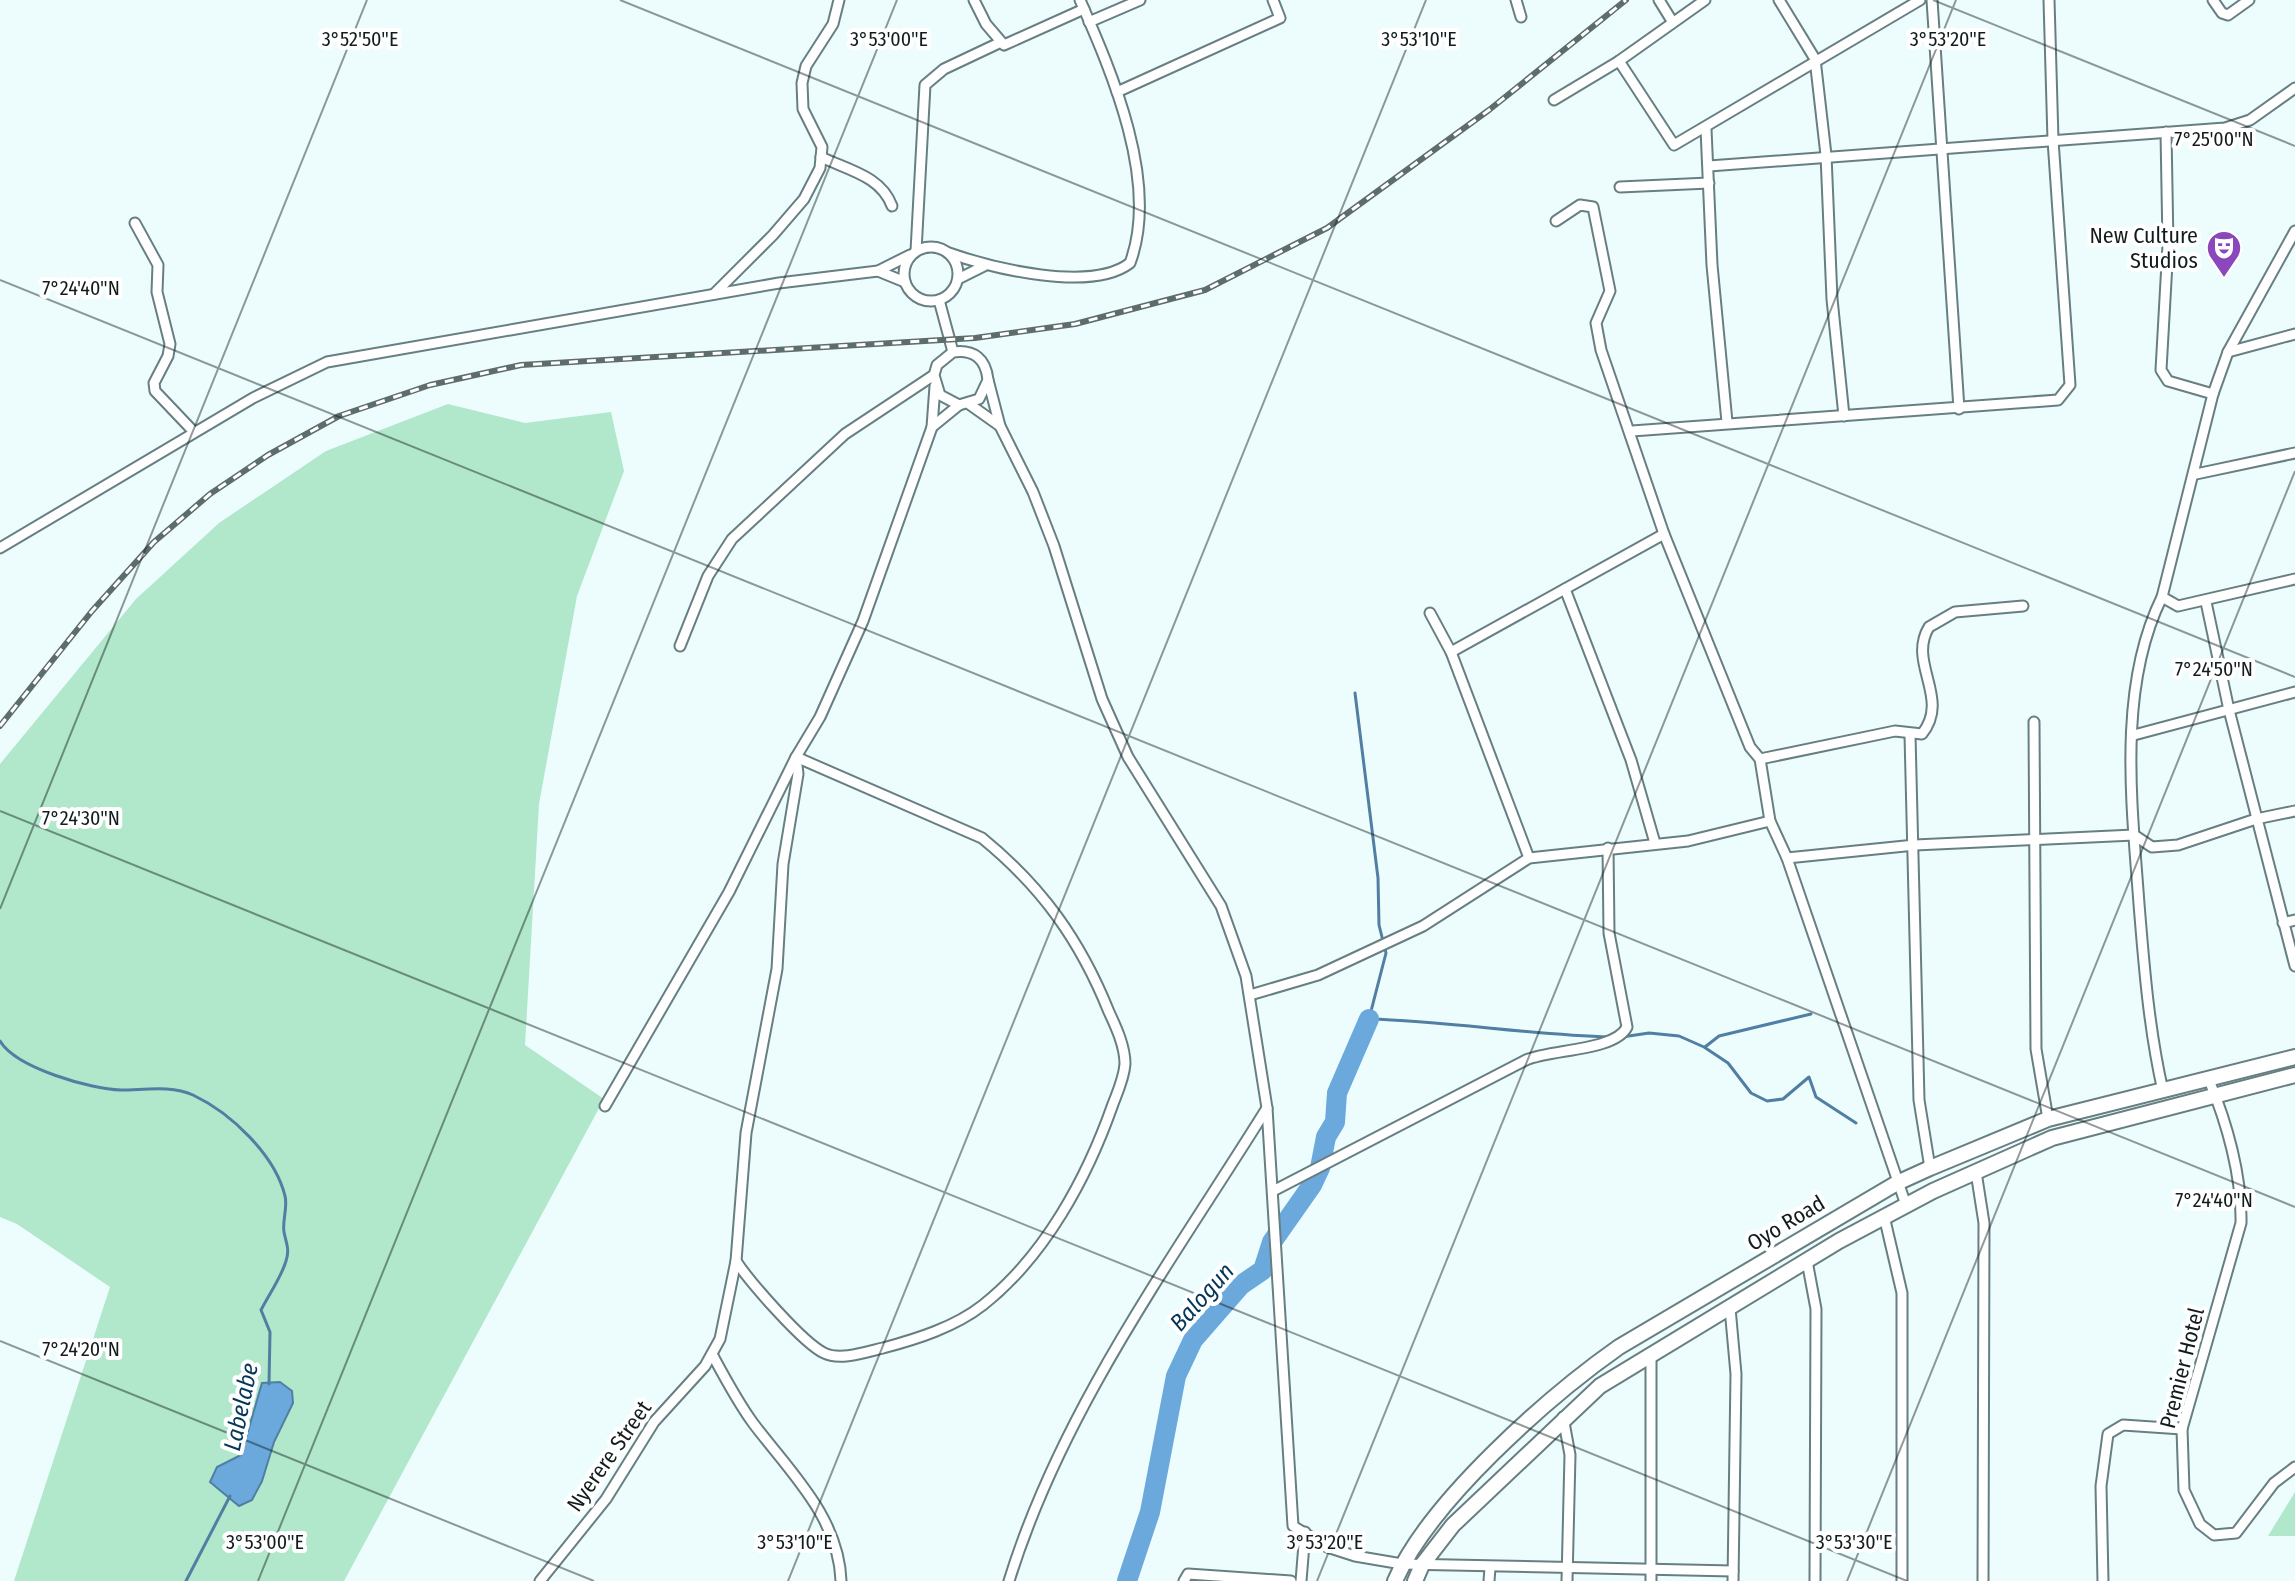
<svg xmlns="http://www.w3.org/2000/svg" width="2295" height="1581" font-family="'Fira Sans Condensed',sans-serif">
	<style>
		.green { fill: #b1e7ca }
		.water { fill: #6ba9dd; stroke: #507fa3; stroke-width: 2 }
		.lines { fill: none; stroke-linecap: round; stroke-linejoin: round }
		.stream { stroke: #507fa3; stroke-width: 3 }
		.river { stroke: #6ba9dd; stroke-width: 20 }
		.minor-casing { stroke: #677f81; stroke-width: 13 }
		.primary-casing { stroke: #677f81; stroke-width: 18 }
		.minor { stroke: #fff; stroke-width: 9 }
		.primary { stroke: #fff; stroke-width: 14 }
		.rail-casing { stroke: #5f6c6c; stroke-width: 6 }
		.rail { stroke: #fff; stroke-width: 3; stroke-dasharray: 9; stroke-linecap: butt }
		.ticks { fill: none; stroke: #121c1c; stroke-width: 2; stroke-opacity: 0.45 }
		.labels { text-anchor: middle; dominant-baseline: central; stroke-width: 8; stroke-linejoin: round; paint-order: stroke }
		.poi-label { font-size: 22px; fill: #121c1c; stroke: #fff; text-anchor: end }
		.street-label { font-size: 22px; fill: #121c1c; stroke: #fff }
		.water-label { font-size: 24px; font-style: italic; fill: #033657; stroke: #fff }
		.ticks-label { font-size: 20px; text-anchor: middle; fill: #121c1c; stroke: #fff; stroke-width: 8; stroke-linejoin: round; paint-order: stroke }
	</style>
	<rect width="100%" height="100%" fill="#edfdfe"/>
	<g class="green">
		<path d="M448 404 525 423 611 412 624 471 577 596 539 804 525 1045 604 1099 344 1581H14L110 1287 17 1224 0 1217V764L136 599 219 523 326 451Z"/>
		<path d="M2295 1492V1536H2268Z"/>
	</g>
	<path class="water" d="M280 1382 292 1391 293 1403 274 1442 262 1481 252 1500 239 1506 210 1482 217 1467 241 1455 262 1383Z"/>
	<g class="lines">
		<g class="stream">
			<path d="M1355 693 1378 878 1379 925 1386 953 1369 1019C1449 1021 1529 1035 1610 1037"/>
			<path d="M1622 1037 1649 1033 1679 1036 1704 1047 1728 1063 1751 1093 1767 1101 1783 1099 1809 1077 1816 1097 1856 1123"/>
			<path d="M0 1041C16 1068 90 1089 121 1090 144 1090 171 1085 193 1095 231 1113 275 1155 285 1196 288 1207 282 1221 284 1232 286 1243 290 1249 286 1261 281 1278 269 1294 261 1310L270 1332 269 1384"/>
			<path d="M1705 1047 1719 1036 1811 1014"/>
			<path d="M186 1581 230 1496"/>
		</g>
		<path class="river" d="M1127 1581 1150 1512 1176 1376 1193 1340 1241 1285 1263 1270 1272 1242 1312 1185 1320 1168 1326 1137 1335 1122 1337 1093 1369 1019"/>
		<defs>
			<g id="minor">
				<path d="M974 0 986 24 1004 45 1084 9"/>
				<path d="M1516 0 1521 17"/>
				<path d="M1659 0 1672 21"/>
				<path d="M1779 0 1815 59 1826 155 1832 299 1844 416"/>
				<path d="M1932 0 1959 409"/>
				<path d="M2213 0 2222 13 2228 15 2249 0"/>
				<path d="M1089 22 1140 0"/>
				<path d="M1619 61 1674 145 1920 0"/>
				<path d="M1117 92 1280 18 1273 0"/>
				<path d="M1554 100 1619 61 1705 0"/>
				<path d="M1706 129 1712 265 1727 422"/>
				<path d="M2166 132 2168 245 2161 370 2168 381 2213 394"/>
				<path d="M821 157C848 170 881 176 892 206"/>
				<path d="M1709 166 2225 128 2250 120 2295 88"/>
				<path d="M1620 187 1709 183"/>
				<path d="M1556 221 1580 205 1593 207 1610 291 1596 323 1601 350 1664 534 1750 747 1760 759 1770 821 1787 858 1906 1205"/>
				<path d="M135 223 158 265 157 292 170 344 168 356 154 383 155 391 194 432"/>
				<path d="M2295 231 2228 352 2213 394 2162 597 2178 606 2295 579"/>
				<circle cx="931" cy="274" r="27"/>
				<path d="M916 251 925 85 944 69 999 43"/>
				<path d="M949 253C992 268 1091 293 1130 263 1160 183 1112 73 1080 0"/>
				<path d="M878 271 905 282"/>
				<path d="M958 279 984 266"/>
				<path d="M714 294 773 235 804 199 820 168 822 147 803 109 802 83 806 66 833 24 839 0"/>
				<path d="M939 300 953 352"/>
				<path d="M2228 352 2295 334"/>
				<path d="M988 380 1000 426 1033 492 1054 546 1102 699 1128 757 1221 906 1246 976 1267 1108 1293 1526 1327 1547 1355 1556 1402 1564 1733 1571"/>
				<path d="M969 404 1000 426"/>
				<path d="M932 427 959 405"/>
				<path d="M1632 431 2058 400 2070 385 2053 140 2049 0"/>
				<path d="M2196 474 2295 453"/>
				<path d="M0 548 253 398 327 362 779 283 878 271 910 255"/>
				<path d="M1565 589 1631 760 1655 843"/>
				<path d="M2162 597C2117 688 2132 805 2139 904 2144 966 2149 1030 2163 1091"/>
				<path d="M2206 602 2229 710 2295 966"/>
				<path d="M1430 613 1451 652 1529 858"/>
				<path d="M680 646 708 576 732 539 845 434 934 375 937 365 953 352C974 349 986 359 988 380L979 399 959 405 940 395 934 375"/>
				<path d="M1451 652 1664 534"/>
				<path d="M2034 722 2036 1049 2048 1119"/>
				<path d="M1910 735 1919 1100 1930 1168"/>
				<path d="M2134 735 2295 692"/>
				<path d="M1760 759 1895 731 1922 734C1951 698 1907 663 1929 627L1955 612 2023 606"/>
				<path d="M1787 858 1915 845 2134 835 2152 847 2178 845 2256 819 2295 811"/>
				<path d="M2283 923 2295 920"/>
				<path d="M1250 995 1318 975 1423 926 1529 858 1688 841 1770 821"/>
				<path d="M2209 1080C2227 1123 2242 1176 2241 1223L2182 1429 2184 1490 2200 1524 2214 1535 2236 1533 2274 1483 2295 1467"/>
				<path d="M605 1106 729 892 796 757 982 838C1042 887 1080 940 1109 1012 1116 1027 1125 1046 1125 1064 1124 1078 1118 1091 1113 1104 1087 1178 1045 1256 983 1305 955 1327 917 1339 883 1348 866 1352 840 1361 824 1353 803 1343 749 1281 736 1261"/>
				<path d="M1976 1172 1984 1223 1983 1581"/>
				<path d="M1273 1191 1526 1060C1552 1049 1615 1051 1627 1027L1609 933 1608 848"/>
				<path d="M1884 1216 1902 1293V1581"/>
				<path d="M1807 1261 1816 1309 1815 1581"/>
				<path d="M1730 1308 1736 1374 1733 1581"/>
				<path d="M712 1354C725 1378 737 1401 753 1423 789 1471 839 1517 841 1581"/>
				<path d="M1563 1417 1570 1455 1567 1581"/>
				<path d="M540 1581 606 1499 654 1422 705 1366 720 1339 736 1261 746 1133 777 969 783 864 798 774 796 757 820 717 863 621 932 427 935 386"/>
				<path d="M1009 1581C1062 1409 1173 1259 1267 1108"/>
				<path d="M1184 1581 1188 1574 1291 1581"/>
				<path d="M1301 1581 1305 1532"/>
				<path d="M1489 1581 1490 1568"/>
				<path d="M1651 1581V1353"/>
				<path d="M2103 1581 2101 1486 2108 1434 2123 1425 2182 1429"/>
			</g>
			<g id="primary">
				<path d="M1395 1581C1429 1502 1548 1397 1619 1347L1897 1183 1930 1168 2048 1119 2295 1057"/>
				<path d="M1415 1581 1422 1565 1453 1525 1600 1386 1839 1241 1933 1191 2052 1138 2295 1075"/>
			</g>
		</defs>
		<use href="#minor" class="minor-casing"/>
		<use href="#primary" class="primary-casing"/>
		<use href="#minor" class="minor"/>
		<use href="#primary" class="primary"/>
		<defs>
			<path id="rail" d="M0 726 92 611 154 542 210 494 268 455 339 416 430 385 521 365 975 338 1075 324 1205 290 1327 228 1489 110 1626 0"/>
		</defs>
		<use href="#rail" class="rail-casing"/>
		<use href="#rail" class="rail"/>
	</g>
	<path class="ticks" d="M620 0 2295 677M1933 0 2295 146M0 280 2295 1207M0 811 1907 1581M0 909 367 0M0 1341 594 1581M258 1581 897 0M788 1581 1426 0M1317 1581 1956 0M1847 1581 2295 471"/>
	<defs>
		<symbol id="theatre-pin" viewBox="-11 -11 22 30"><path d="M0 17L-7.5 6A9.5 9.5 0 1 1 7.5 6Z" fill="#8a48bc" stroke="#fff"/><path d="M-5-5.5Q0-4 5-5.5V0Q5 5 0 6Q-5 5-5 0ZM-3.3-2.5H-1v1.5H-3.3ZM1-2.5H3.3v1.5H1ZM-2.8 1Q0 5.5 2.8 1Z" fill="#fff"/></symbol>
	</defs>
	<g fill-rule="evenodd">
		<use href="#theatre-pin" x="2204" y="228" width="40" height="54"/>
	</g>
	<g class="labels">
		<g class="poi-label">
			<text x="2198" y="235">New Culture<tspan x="2198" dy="25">Studios</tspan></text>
		</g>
		<g class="street-label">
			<text transform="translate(1786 1223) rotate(-31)">Oyo Road</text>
			<text transform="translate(2182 1368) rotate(-76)">Premier Hotel</text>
			<text transform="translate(609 1456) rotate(-55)">Nyerere Street</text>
		</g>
		<g class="water-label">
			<text transform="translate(1202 1297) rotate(-48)">Balogun</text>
			<text transform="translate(241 1407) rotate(-78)">Labelabe</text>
		</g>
	</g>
	<g class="ticks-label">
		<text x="889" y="46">3°53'00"E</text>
		<text x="1419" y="46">3°53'10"E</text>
		<text x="1948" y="46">3°53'20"E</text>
		<text x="360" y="46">3°52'50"E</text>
		<text x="2214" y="146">7°25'00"N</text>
		<text x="81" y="295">7°24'40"N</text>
		<text x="2214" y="676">7°24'50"N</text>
		<text x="81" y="825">7°24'30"N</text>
		<text x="2214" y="1207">7°24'40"N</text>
		<text x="81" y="1356">7°24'20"N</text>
		<text x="265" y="1549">3°53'00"E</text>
		<text x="795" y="1549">3°53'10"E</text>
		<text x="1325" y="1549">3°53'20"E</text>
		<text x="1854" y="1549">3°53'30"E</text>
	</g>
</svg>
